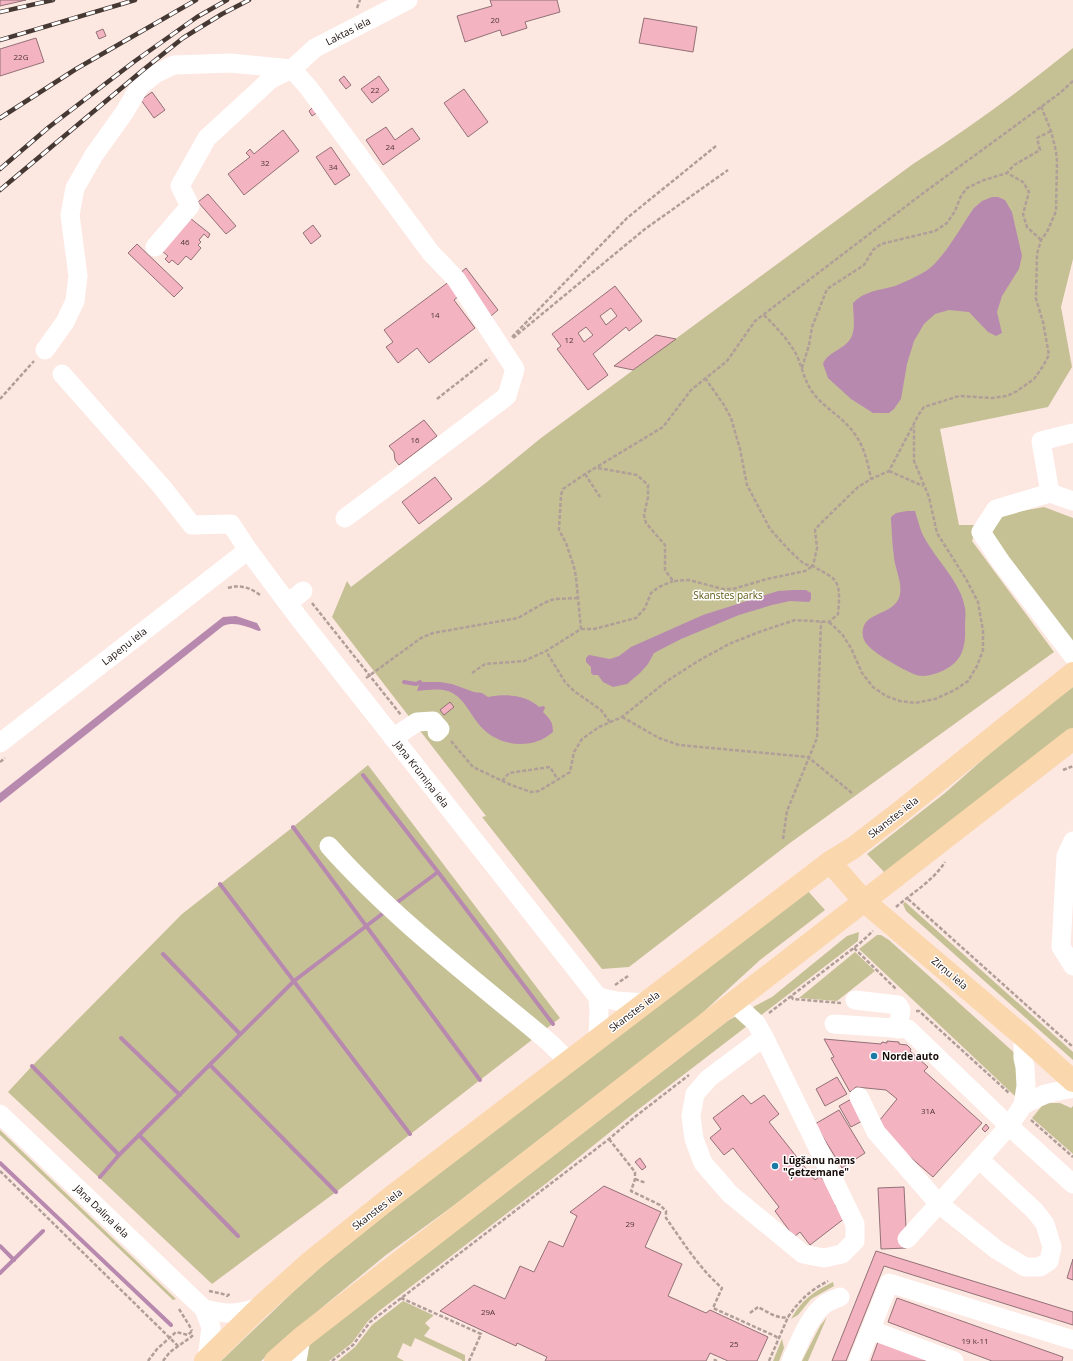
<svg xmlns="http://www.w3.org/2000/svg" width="1073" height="1361" font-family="'Open Sans',sans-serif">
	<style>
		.green { fill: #c5c195 }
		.water { fill: #b889af }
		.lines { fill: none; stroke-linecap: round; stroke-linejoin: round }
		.stream { stroke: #b889af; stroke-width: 4 }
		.building { fill: #f4b3c0; stroke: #927177; fill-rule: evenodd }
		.path { stroke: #b09e98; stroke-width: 2.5; stroke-dasharray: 4 2; stroke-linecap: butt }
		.minor { stroke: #fff; stroke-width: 19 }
		.major { stroke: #fad7ad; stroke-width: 22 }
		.rail-casing { stroke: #463934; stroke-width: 4.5 }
		.rail { stroke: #fff; stroke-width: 3; stroke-dasharray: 9; stroke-linecap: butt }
		.poi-dot { fill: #1b79a6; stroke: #fff; stroke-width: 1.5 }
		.labels { text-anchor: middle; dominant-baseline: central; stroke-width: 3; stroke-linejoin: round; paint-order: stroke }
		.number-label { font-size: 8px; fill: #4f3637 }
		.street-label { font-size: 10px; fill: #180d09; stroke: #fff }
		.park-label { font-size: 10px; fill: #5e5612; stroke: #fff }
		.poi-label { font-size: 10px; font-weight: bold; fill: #180d09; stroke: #fff; text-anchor: start }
	</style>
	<rect width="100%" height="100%" fill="#fde7e1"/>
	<g class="green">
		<path d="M1073 48V259L1061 307 1072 367 1048 407 940 429 959 525H978L972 541 1054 652 790 843 629 967 602 969 482 817 486 816 332 617 347 581 351 587 487 482 541 438 913 164C969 128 1021 90 1073 48Z"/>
		<path d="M1044 507 1073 518V642L1005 553 992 534 994 524 1005 514Z"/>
		<path d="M1073 687V728L973 804 886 874 867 854 945 793 1022 725Z"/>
		<path d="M368 765 560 1018 336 1192 212 1284 8 1092 32 1066 182 914 293 827Z"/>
		<path d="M807 890 825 910 760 960 699 1016 453 1206 386 1255 325 1305 261 1361H221L293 1292 337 1253 402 1202Z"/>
		<path d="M905 902 1073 1052V1060L906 911 903 904Z"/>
		<path d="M859 932 858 941 760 1016 753 1007 772 997 847 936Z"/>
		<path d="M877 935H881L889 940 1019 1057 1017 1098 859 949Z"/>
		<path d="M855 952 875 971 837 1001 799 998Z"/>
		<path d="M740 1014 751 1023 635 1112 548 1182 379 1311 368 1321 352 1343 329 1361H303L305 1348 729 1020Z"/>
		<path d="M1050 1103H1060L1071 1108 1073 1106V1154L1032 1118 1042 1106Z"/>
		<path d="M0 1130 176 1299 173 1300 0 1135Z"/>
		<path d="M833 1282 834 1286 811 1299 798 1315 791 1319C802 1300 814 1291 833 1282Z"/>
		<path d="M403 1301 433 1315V1316L425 1323 430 1328 424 1336 465 1355V1361H462V1360L415 1338 411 1347 403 1343 397 1357 404 1361H338L355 1347 372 1325Z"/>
		<path d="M827 1317 808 1361H802L820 1326Z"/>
		<path d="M782 1339 784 1348 779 1361H773Z"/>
	</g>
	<g class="water">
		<path d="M992 197H998L1005 200 1012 212 1022 256 1019 269 1002 296 997 312 1002 333 996 336 988 332 969 312 949 310 935 314 924 324 914 341 907 364 901 399 894 409 889 413H873L851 399 828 378 823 364C828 350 850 349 853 332 855 324 853 312 853 303 864 291 880 290 895 286 905 282 916 277 926 271 944 259 961 226 974 208L982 201Z"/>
		<path d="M907 511H915C918 520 920 530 924 537 936 560 961 582 965 608 966 613 965 620 965 626 966 648 962 663 940 672 935 674 928 676 922 676 913 676 893 663 884 658 877 653 865 646 863 637 859 611 891 617 899 598 904 585 895 570 894 557 892 545 892 532 891 520V517L896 513Z"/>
		<path d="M793 590H806L811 593V599L809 602 790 601 772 605 739 615 681 639 654 653 648 664 640 673 627 684 613 687 603 682 598 675H593L591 673V667L586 662V658L589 655 610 659 619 656 631 647 703 615 778 591Z"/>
		<path d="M236 616 257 623 261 630 259 631C247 627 235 621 223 626L0 803V793L223 617Z"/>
		<path d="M420 682H440L452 684 474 692 482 693 488 697C505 694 526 694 539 707L544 706 545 708 543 712C550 719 553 722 553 732 531 752 494 746 477 722 470 713 464 700 454 694 444 687 428 690 417 691Z"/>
	</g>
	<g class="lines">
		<g class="stream">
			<path d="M404 682 416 684 420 682"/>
			<path d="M363 775 438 872 553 1024"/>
			<path d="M293 827 480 1080"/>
			<path d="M220 884 410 1134"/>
			<path d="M395 904 438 872"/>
			<path d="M163 954 240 1034"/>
			<path d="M121 1038 180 1095"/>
			<path d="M210 1065 336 1192"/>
			<path d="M32 1066 119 1155"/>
			<path d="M139 1135 238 1236"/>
			<path d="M0 1163 171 1325"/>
			<path d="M100 1177 119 1155 294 981 386 911"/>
			<path d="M0 1246 14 1260"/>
			<path d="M0 1273 43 1231"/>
		</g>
	</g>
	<g class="building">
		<path d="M0 0H26L0 6Z"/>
		<path d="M490 0H557L560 12 525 22 527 28 502 36 500 30 465 42 457 16 492 6Z"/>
		<path d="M644 18 697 27 693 52 639 43Z"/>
		<path d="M103 29 106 36 99 39 96 32Z"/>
		<path d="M36 38 44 62 0 76V49Z"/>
		<path d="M344 76 351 85 346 89 339 80Z"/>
		<path d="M379 76 389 90 372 103 361 89Z"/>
		<path d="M464 89 488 122 468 137 444 103Z"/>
		<path d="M152 92 165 110 154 118 141 100Z"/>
		<path d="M314 106 318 112 312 116 309 111Z"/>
		<path d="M386 127 395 140 412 128 420 139 383 165 366 140Z"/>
		<path d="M283 130 299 151 244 195 228 174 250 157 246 153 250 149 254 154Z"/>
		<path d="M331 147 350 175 335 185 316 157Z"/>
		<path d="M208 194 236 226 226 234 198 202Z"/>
		<path d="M190 218 210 234 208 238 204 234 199 240 201 242 198 245 201 248 191 260 186 256 178 265 172 260 169 263 165 259 168 256 162 251Z"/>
		<path d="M313 225 321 236 311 244 303 233Z"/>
		<path d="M137 244 183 288 174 297 128 253Z"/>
		<path d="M466 268 498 310 491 316 459 274Z"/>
		<path d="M450 281 460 295 454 300 475 328 429 363 417 348 398 363 386 347 393 342 384 330Z"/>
		<path d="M615 286 642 321 629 331 626 327 593 354 608 375 588 390 557 349 561 346 552 334ZM611 308 617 316 606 325 600 316ZM586 327 593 335 584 342 578 333Z"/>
		<path d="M656 335 676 339 633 370 614 366Z"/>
		<path d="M424 420 437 436 399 465 395 460 394 452 389 446Z"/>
		<path d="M435 477 452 499 419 524 402 502Z"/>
		<path d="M450 702 454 707 444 715 440 710Z"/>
		<path d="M824 1039 881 1044 882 1042 887 1043V1041L899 1042V1044L907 1045 911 1049 910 1051 928 1067 924 1071 982 1123 933 1177 886 1136 879 1121 897 1099 886 1090 856 1087 850 1092 831 1058 834 1057Z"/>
		<path d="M837 1077 847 1094 825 1106 816 1089Z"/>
		<path d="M743 1095 751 1104 764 1095 779 1114 769 1122 815 1180 820 1176 840 1201 835 1205 845 1218 810 1245 800 1232 794 1237 775 1211 779 1207 733 1148 724 1155 710 1138 721 1129 713 1118Z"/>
		<path d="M853 1098 864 1120 851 1127 839 1106Z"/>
		<path d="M839 1110 865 1153 842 1168 815 1124Z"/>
		<path d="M986 1124 989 1128 985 1132 982 1129Z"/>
		<path d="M640 1158 646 1167 642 1170 635 1162Z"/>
		<path d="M604 1186 661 1212 645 1247 682 1264 668 1296 706 1313 710 1310 768 1337 757 1361H728L710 1353 706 1361H545L547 1357 517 1343 516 1346 440 1311 474 1285 505 1299 520 1266 534 1272 549 1241 563 1247 577 1216 570 1212Z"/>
		<path d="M904 1187 907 1248 881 1249 878 1188Z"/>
		<path d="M876 1251 1073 1312V1325L884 1266 846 1361H832Z"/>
		<path d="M1073 1259V1280L1067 1278Z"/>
		<path d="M897 1298 1063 1357 1062 1361H992L888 1322Z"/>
		<path d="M879 1339 938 1361H871Z"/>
	</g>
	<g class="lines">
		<g class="path">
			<path d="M357 8 360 0"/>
			<path d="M1041 240 1027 227 1023 214 1029 192 1023 182 1007 173 1014 165 1040 150 1037 138 1051 131"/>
			<path d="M764 315C776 327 789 340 797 356 802 367 804 379 811 390 822 407 842 416 854 433 864 446 868 463 871 479"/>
			<path d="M512 337 627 218 716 146"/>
			<path d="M513 338 645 229 728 170"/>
			<path d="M802 368 809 345 812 327 827 289 864 265 873 250 881 244 935 231 947 223 955 211 961 196 967 188 984 180 1007 173"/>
			<path d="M705 378 724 405 731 418 740 449 747 485 770 529 789 550 804 564 813 566"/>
			<path d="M0 399 34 361"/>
			<path d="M437 399 489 358"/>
			<path d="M598 468 637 475 648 485V497L644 515 646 523 665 545V570L673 581 689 580 723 589H733L767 579 805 571 813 566"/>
			<path d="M889 471 923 486"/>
			<path d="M585 474 600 497"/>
			<path d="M228 588C239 584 251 588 260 595"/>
			<path d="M312 603 401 715"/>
			<path d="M829 622 842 634 851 648 862 673 873 687 886 696 900 701 915 703 935 699 955 690 968 681 977 666 983 650V631L978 602 966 579 937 533 929 497 914 461V426"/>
			<path d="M581 629H594L636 618 645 608 651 593 659 587 673 581"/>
			<path d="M472 673 485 664 524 661 546 651"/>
			<path d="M366 678 421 638 433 633 518 618 544 603 554 599 577 598"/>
			<path d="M622 717 659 738 679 745 808 757 852 793"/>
			<path d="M610 722 601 710 574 691 565 682 546 651 581 629 576 577 574 567 566 543 559 530 561 495 563 489 585 474 663 427 691 390 727 361 755 321 922 194 1060 93 1073 81"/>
			<path d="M451 741 473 767 511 785 531 792 539 791 570 772 574 752 582 739 599 727 622 717 667 681 698 661 729 644 759 632 795 620 829 622 838 614C839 601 842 583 830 576 824 572 819 570 813 566L817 548 815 530 819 525 858 487 871 479 889 471 919 414 924 407 959 396 992 398 1007 396 1017 391 1034 379 1043 366 1049 355 1043 322 1036 299 1037 254 1041 240 1047 232 1056 211 1057 161 1056 151 1051 131 1041 106"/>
			<path d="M0 762 5 758"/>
			<path d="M1063 770 1073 766"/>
			<path d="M502 781 509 773 550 767 558 780"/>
			<path d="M783 839 787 811 817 738 821 622"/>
			<path d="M908 899 1073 1047"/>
			<path d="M896 907C912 893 933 881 945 862"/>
			<path d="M854 948 896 989"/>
			<path d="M615 985 628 976"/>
			<path d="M791 996 793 999 841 1003"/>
			<path d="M916 1011H919L1009 1093"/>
			<path d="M769 1013 859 944 873 931"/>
			<path d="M1031 1120 1073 1157"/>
			<path d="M609 1139 635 1172V1179L631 1191 660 1205 666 1211V1218C683 1242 699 1268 722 1288L713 1308 775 1336 779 1339"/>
			<path d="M0 1171 178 1346"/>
			<path d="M635 1179 646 1183"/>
			<path d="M209 1291 223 1294 227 1296 231 1293"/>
			<path d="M401 1298 481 1334 469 1361"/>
			<path d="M179 1309 189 1325 192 1331"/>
			<path d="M750 1313 758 1307C766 1311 779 1320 788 1317 800 1300 809 1291 828 1281"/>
			<path d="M148 1361 157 1349 176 1332 188 1335 192 1331"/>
			<path d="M163 1361 170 1352 191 1337 194 1334"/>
			<path d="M332 1361 353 1345 370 1322 609 1139 636 1116 689 1075"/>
			<path d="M714 1361 715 1360 717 1361"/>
			<path d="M769 1361 788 1317"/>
		</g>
		<g class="minor">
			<path d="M155 247 190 206 180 186 207 138 271 79 292 69 315 48 408 0"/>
			<path d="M45 350 65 322 75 301 78 276 70 215 75 188 94 155 124 113 140 86 155 74 174 65 231 63 292 69 308 87 431 253 456 279 515 369 507 396 416 465 345 518"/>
			<path d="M62 374 162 487 192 525 231 524 248 550 298 617 598 997 599 1011 598 1038"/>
			<path d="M1050 493 1041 441 1073 433"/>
			<path d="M1073 501 1050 493 996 509 981 532 1001 562 1073 656"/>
			<path d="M288 603 303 591"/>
			<path d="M393 738 417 722 433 721 440 729 437 732"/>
			<path d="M0 743 248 550"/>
			<path d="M1073 841 1066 856 1061 947 1073 966"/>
			<path d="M329 846C395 920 475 980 550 1043L568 1061"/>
			<path d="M598 997 617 1001 645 1003"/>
			<path d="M855 1000 898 1005 901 1010 898 1029"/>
			<path d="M733 1002 756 1023 764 1037 855 1224V1241L842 1254 824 1258 803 1254 730 1194 703 1163 694 1139 691 1116 695 1094 709 1078 764 1037"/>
			<path d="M834 1024 908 1029 1009 1126 1073 1184"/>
			<path d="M859 1097 876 1132 939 1204 997 1250 1025 1267H1040L1049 1261 1052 1247 1045 1224 1035 1211 979 1159"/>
			<path d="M1023 1105 1045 1094 1073 1088"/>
			<path d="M0 1114 204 1309 211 1327 207 1359"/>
			<path d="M907 1239 1009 1126 1023 1105 1026 1086 1025 1067 1023 1058V1036"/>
			<path d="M204 1309C228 1315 237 1314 260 1307"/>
			<path d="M871 1330 954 1361"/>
			<path d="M297 1361 301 1338"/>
			<path d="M791 1361C799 1343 809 1316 825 1304 829 1301 835 1299 840 1297"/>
			<path d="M858 1361 889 1283 1073 1340"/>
		</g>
		<g class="major">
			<path d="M830 862 864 901 1023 1036 1073 1081"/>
			<path d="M205 1361 260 1307 310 1262 391 1197 805 881 830 862 853 848 896 815 1073 673"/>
			<path d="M275 1361 301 1338 1073 739"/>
		</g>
		<defs>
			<g id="rail">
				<path d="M0 12 53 0"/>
				<path d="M0 40 135 0"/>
				<path d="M0 118 76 69 196 0"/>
				<path d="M0 169 49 127 135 61 197 17 227 0"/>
				<path d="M0 190 143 70 183 38 222 14 249 0"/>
			</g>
		</defs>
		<use href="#rail" class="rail-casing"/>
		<use href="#rail" class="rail"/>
	</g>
	<g class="poi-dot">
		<circle cx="874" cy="1056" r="4"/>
		<circle cx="775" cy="1166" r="4"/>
	</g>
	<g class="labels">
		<g class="number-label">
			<text x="495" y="19">20</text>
			<text x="21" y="56">22G</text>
			<text x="375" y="89">22</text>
			<text x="390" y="146">24</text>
			<text x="265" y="162">32</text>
			<text x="333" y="166">34</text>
			<text x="185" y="241">46</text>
			<text x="435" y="314">14</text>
			<text x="569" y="339">12</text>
			<text x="415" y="439">16</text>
			<text x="928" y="1110">31A</text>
			<text x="630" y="1223">29</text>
			<text x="488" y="1311">29A</text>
			<text x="975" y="1340">19 k-11</text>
			<text x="734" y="1343">25</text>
		</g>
		<g class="street-label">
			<text transform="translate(348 31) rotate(-27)">Laktas iela</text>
			<text transform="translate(124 646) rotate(-38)">Lapeņu iela</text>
			<text transform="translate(422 774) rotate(52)">Jāņa Krūmiņa iela</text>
			<text transform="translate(893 817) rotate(-38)">Skanstes iela</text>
			<text transform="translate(950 973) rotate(40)">Zirņu iela</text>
			<text transform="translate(634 1011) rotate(-37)">Skanstes iela</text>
			<text transform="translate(377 1209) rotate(-38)">Skanstes iela</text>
			<text transform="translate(102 1211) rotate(44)">Jāņa Daliņa iela</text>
		</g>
		<g class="park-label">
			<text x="728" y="595">Skanstes parks</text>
		</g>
		<g class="poi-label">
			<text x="882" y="1056">Norde auto</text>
			<text x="783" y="1160">Lūgšanu nams<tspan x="783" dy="12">"Ģetzemane"</tspan></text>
		</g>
	</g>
</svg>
